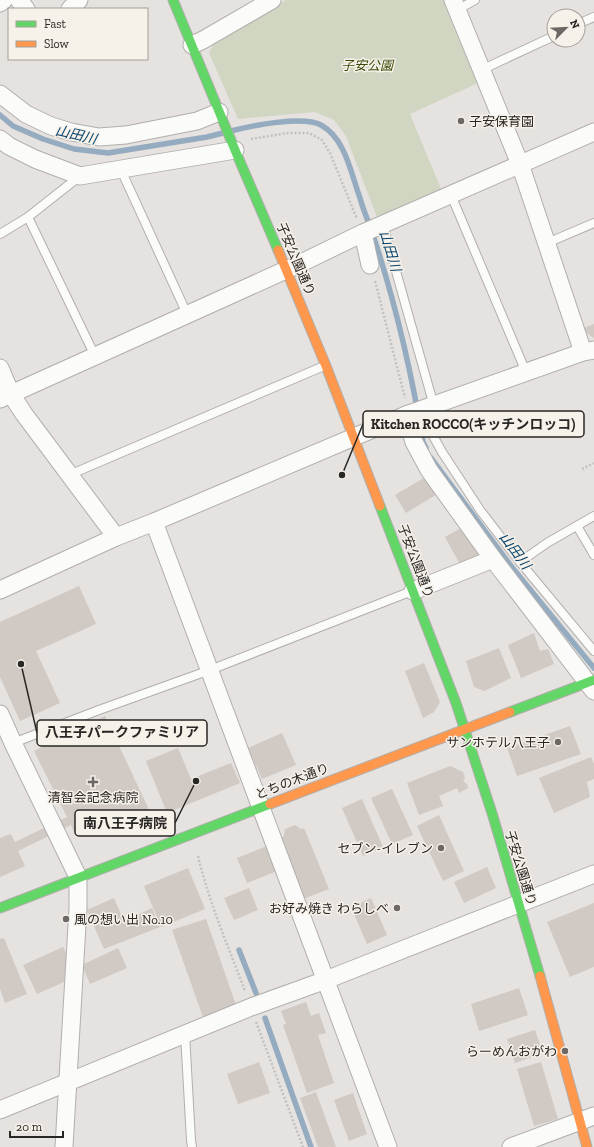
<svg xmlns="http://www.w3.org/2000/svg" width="594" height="1147" font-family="'Zilla Slab','Noto Sans JP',serif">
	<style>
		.green { fill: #d1d6c2 }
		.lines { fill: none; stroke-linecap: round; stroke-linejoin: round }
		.stream { stroke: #94abc0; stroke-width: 5.5 }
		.building { fill: #d1c9c3 }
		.lane-casing { stroke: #b1afad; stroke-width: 10 }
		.street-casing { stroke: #b1afad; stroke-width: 19 }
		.fast-casing { stroke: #b1afad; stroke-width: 11 }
		.slow-casing { stroke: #b1afad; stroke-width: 11 }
		.path { stroke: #c2c1c0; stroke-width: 2.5; stroke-dasharray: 2 2; stroke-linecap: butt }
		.lane { stroke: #fbfbfa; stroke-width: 8 }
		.street { stroke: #fbfbfa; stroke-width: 17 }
		.fast { stroke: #63d668; stroke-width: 9 }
		.slow { stroke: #ff974d; stroke-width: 9 }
		.poi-dot { fill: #6b6866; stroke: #f6f1e9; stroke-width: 1.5 }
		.labels { text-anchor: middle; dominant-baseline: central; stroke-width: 3; stroke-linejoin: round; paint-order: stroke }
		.park-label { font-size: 13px; font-style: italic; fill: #3a4b09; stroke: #f6f1e9 }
		.poi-label { font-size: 13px; fill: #292725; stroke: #f6f1e9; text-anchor: end }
		.street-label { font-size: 13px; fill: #292725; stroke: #f6f1e9 }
		.water-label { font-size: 14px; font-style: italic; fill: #0b456d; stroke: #f6f1e9 }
		.leader { fill: none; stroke: #292725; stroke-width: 1.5 }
		.callout-dot { fill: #292725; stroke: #f6f1e9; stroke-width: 1.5 }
		.callout { fill: #f6f1e9; stroke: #292725; stroke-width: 1.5 }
		.callout-label { font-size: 14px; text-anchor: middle; font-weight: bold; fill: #292725 }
	</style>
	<rect width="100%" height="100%" fill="#e5e2df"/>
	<path class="green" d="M286 0H444L478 83 410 114 441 189 377 217 346 136 334 120 315 112 238 119 209 53 215 41Z"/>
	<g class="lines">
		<g class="stream">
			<path d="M0 115 13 126 43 139 74 149 108 153 207 137 223 133"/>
			<path d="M231 131C251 126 303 115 321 125 346 139 351 174 360 198 364 213 371 227 375 241 396 306 412 375 423 442L426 448"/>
			<path d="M431 458 511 566 594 668"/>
			<path d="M239 950 256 993"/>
			<path d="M265 1018 311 1147"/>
		</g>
	</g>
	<g class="building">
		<path d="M594 324V338L585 332 584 328Z"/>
		<path d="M429 475 439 493 406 513 395 495Z"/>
		<path d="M461 528 462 531 466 528 481 555 461 566 445 537Z"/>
		<path d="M79 586 96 624 36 651 60 703 20 721 0 677V622Z"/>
		<path d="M534 633 540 651 548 649 554 664 521 678 508 645Z"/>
		<path d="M499 648 511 678 484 691 474 687 466 661Z"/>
		<path d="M424 663 440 702 434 712 423 718 405 671Z"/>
		<path d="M105 716 151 814 122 829 117 816 76 836 71 825 18 851 25 866 0 877V838L11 834 15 842 67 817 34 751Z"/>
		<path d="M570 726 581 754 517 776 507 748Z"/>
		<path d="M282 733 296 765 262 779 248 748Z"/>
		<path d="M178 748 191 779 231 763 240 783 167 813 146 761Z"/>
		<path d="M591 757 594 764V779L587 782 590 797 554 813 539 778Z"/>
		<path d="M450 766 463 772 465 778 463 781 467 784 468 788 459 793 457 788 439 796 443 806 419 815 407 783Z"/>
		<path d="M392 789 413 835 392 844 371 798Z"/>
		<path d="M362 799 383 847 363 856 342 808Z"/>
		<path d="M439 815 464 871 443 881 417 826Z"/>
		<path d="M295 825 301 829 304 828 329 889 303 899 279 838 284 836 285 829Z"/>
		<path d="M267 846 277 871 247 883 237 858Z"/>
		<path d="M487 867 496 888 464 903 454 882Z"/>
		<path d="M188 868 205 909 161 927 144 886Z"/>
		<path d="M249 888 258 910 234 920 224 898Z"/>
		<path d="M114 898 124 921 152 908 160 927 104 949 87 910Z"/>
		<path d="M371 898 387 935 367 944 351 907Z"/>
		<path d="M594 903V967L570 977 547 922Z"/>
		<path d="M206 919 236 1005 203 1017 172 930Z"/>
		<path d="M4 938 27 994 5 1003 0 989V939Z"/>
		<path d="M63 947 67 955 64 982 37 994 23 965Z"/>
		<path d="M118 948 127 968 90 984 82 965Z"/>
		<path d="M519 988 528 1015 479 1031 471 1004Z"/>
		<path d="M306 1002 311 1016 319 1013 326 1033 318 1035 334 1083 307 1093 283 1025 286 1024 281 1011Z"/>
		<path d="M535 1030 543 1053 515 1063 507 1039Z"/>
		<path d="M259 1062 270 1093 238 1104 227 1074Z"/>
		<path d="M541 1062 558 1119 534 1126 517 1069Z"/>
		<path d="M316 1092 336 1147H318L300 1098Z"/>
		<path d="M353 1093 367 1134 349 1141 334 1100Z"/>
	</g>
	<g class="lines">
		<defs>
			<g id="lane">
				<path d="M457 10 475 0"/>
				<path d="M578 24 594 17"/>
				<path d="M481 70 554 36"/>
				<path d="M121 170 187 314"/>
				<path d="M451 195 526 372"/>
				<path d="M28 217 95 356"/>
				<path d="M383 225 434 406 431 432 442 452 480 510 520 562 594 651"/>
				<path d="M0 234 28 217 80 176"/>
				<path d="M547 243 594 223"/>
				<path d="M69 475 324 366"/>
				<path d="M577 526 594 555"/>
				<path d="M520 562 547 543 594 516"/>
				<path d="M13 743 99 710 210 670 412 591"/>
				<path d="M185 1034 191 1140 192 1147"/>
			</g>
			<g id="street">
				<path d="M19 0 26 9"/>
				<path d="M453 0 520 164 583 352"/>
				<path d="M0 3 4 0"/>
				<path d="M70 9 79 0"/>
				<path d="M192 45 203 40 272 0"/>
				<path d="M0 94 26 114 51 126 71 132 99 137 126 135 197 121 219 112"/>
				<path d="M0 139 9 146 35 159 80 176 235 150"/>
				<path d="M363 233 370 265"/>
				<path d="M0 368 11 394 24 414 116 537"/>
				<path d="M0 399 297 265 363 233 594 132"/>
				<path d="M406 415 414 442 429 470 493 559 594 691"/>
				<path d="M154 522 388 1147"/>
				<path d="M0 590 116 537 154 522 406 415 583 352 594 350"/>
				<path d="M413 591 493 559"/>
				<path d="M0 714 13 743 78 877V908L64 1147"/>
				<path d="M0 1110 251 1007 326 980 594 874"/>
				<path d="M511 1147 594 1116"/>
			</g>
			<g id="fast">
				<path d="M173 0 235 150 278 250"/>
				<path d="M380 506 456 703 492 813 540 976"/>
				<path d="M510 712 594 680"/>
				<path d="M0 908 270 804"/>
			</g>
			<g id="slow">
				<path d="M278 250 326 366 380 506"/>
				<path d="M270 804 510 712"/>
				<path d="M540 976 587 1147"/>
			</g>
		</defs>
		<use href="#lane" class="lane-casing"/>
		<use href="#street" class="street-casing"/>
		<use href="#fast" class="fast-casing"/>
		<use href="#slow" class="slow-casing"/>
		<g class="path">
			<path d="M251 139 288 133H309L322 140 330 153 357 219"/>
			<path d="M375 281 405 398"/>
			<path d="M582 469 594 463"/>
			<path d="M198 856C209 902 228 946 245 991"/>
			<path d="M256 1022 303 1147"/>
		</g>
		<use href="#lane" class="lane"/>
		<use href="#street" class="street"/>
		<use href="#fast" class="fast"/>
		<use href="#slow" class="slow"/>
	</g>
	<g class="poi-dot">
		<circle cx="461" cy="121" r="4"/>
		<circle cx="558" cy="742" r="4"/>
		<path d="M91 776h4v4h4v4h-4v4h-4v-4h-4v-4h4z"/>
		<circle cx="441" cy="848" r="4"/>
		<circle cx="397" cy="908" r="4"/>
		<circle cx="66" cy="919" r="4"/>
		<circle cx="565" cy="1051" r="4"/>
	</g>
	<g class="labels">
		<g class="park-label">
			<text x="367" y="65">子安公園</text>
		</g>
		<g class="poi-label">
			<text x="469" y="121" text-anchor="start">子安保育園</text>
			<text x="550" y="742">サンホテル八王子</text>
			<text x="93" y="797" text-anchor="middle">清智会記念病院</text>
			<text x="433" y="848">セブン-イレブン</text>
			<text x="389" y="908">お好み焼き わらしべ</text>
			<text x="74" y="919" text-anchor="start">風の想い出 No.10</text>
			<text x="557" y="1051">らーめんおがわ</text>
		</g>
		<g class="street-label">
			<text transform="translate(296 259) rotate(67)">子安公園通り</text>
			<text transform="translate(416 561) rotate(69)">子安公園通り</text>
			<text transform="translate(292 781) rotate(-21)">とちの木通り</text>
			<text transform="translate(521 868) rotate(73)">子安公園通り</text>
		</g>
		<g class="water-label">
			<text transform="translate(76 135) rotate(13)">山田川</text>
			<text transform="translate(390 251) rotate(73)">山田川</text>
			<text transform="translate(515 551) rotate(53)">山田川</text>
		</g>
	</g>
	<path class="leader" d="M342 475L363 424M21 664L37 733M196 781L175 823"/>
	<g class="callout-dot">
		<circle cx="342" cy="475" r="4"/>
		<circle cx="21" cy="664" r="4"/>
		<circle cx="196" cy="781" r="4"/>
	</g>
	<g class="callout">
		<rect x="363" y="411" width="221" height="26" rx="4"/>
		<rect x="37" y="720" width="170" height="26" rx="4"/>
		<rect x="75" y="810" width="100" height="26" rx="4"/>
	</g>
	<g class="callout-label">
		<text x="473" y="429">Kitchen ROCCO(キッチンロッコ)</text>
		<text x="122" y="737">八王子パークファミリア</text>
		<text x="125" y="828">南八王子病院</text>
	</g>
	<rect x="8" y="8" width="140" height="52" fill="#f6f1e9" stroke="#a4a09b"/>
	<rect x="16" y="21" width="20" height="6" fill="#63d668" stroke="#a4a09b"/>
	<text x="44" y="28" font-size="12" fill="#292725">Fast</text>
	<rect x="16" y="41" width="20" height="6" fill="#ff974d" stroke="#a4a09b"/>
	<text x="44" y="48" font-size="12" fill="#292725">Slow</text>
	<g transform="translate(566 28) rotate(66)"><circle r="19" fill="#f6f1e9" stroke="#a4a09b"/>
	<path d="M0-3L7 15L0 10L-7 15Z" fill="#6b6866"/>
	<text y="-6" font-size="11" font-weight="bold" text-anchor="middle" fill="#292725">N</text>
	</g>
	<path d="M10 1131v6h53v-6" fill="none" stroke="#292725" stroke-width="2"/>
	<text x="16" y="1131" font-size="12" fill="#292725" stroke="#f6f1e9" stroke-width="3" paint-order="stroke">20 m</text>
</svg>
